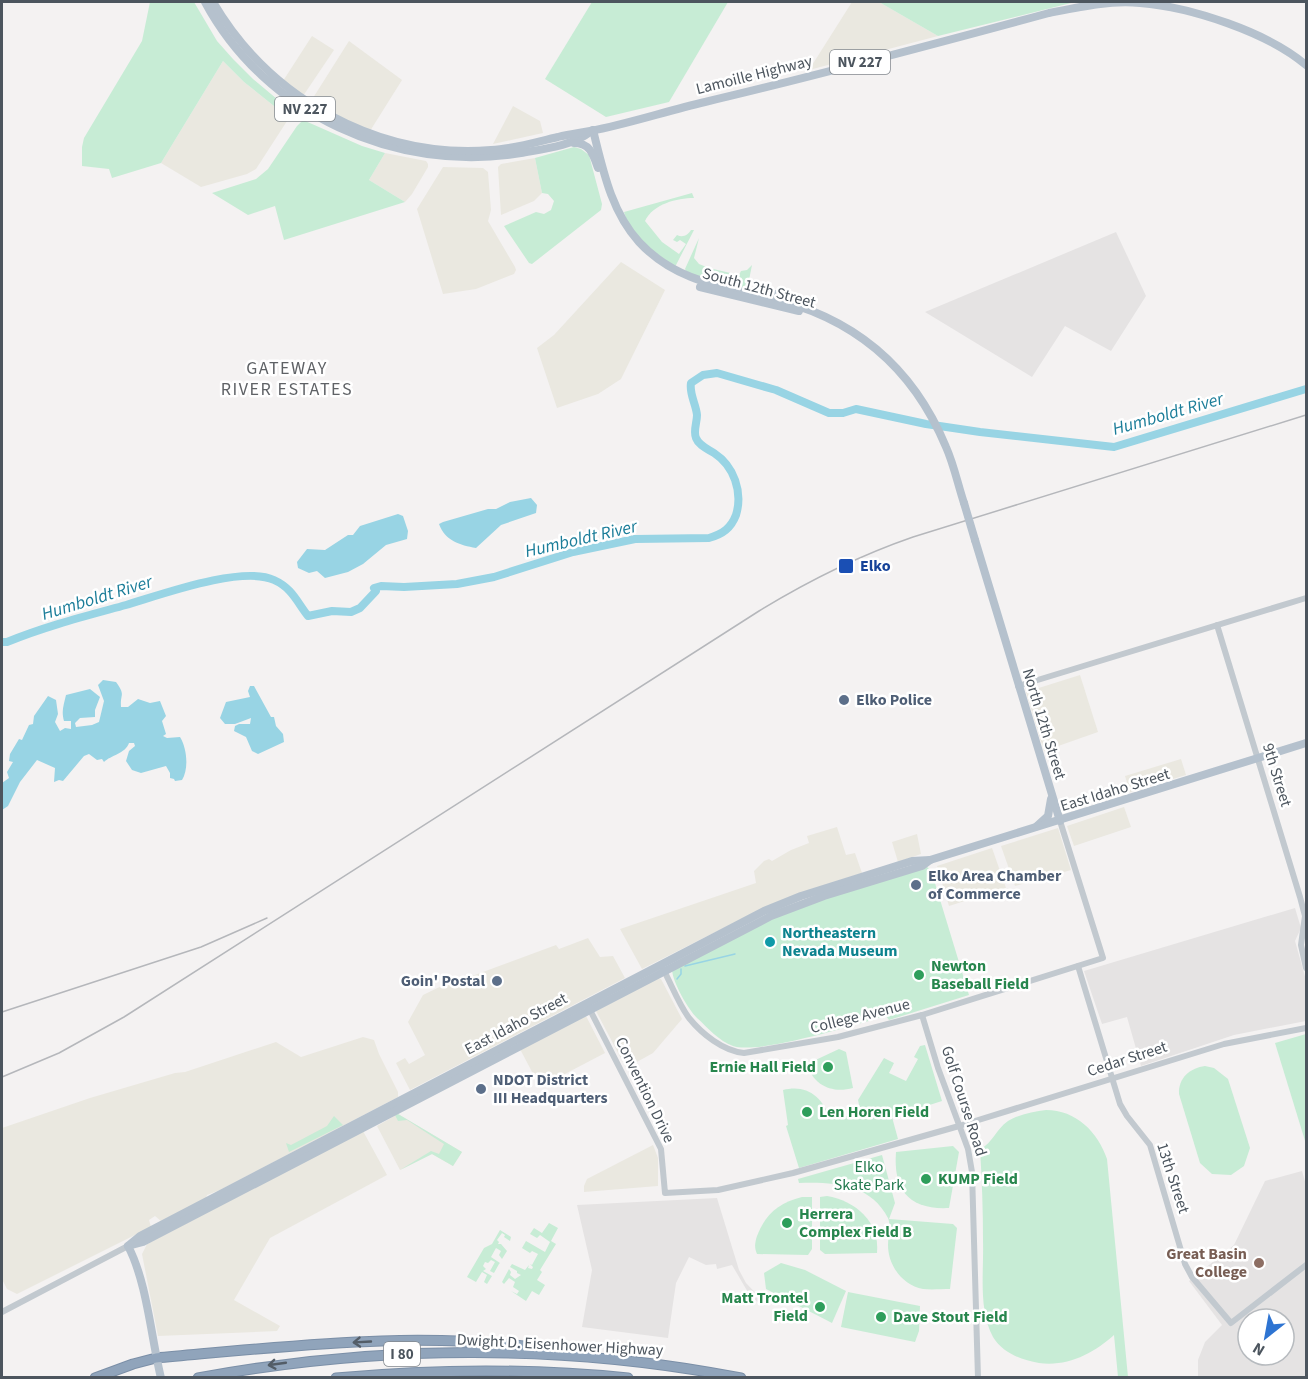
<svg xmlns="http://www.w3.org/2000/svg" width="1308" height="1379" font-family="'Source Sans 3',sans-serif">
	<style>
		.commercial { fill: #eae8e0 }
		.education { fill: #e5e3e3; fill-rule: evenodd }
		.green { fill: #c7ecd5 }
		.water { fill: #98d4e4 }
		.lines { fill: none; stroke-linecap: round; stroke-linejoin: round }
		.stream { stroke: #98d4e4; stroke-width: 1.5 }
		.river { stroke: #98d4e4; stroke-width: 8 }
		.highway-casing { stroke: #7b8fa7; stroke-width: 11 }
		.minor { stroke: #c2c9cf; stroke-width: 6 }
		.major { stroke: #b5c1cd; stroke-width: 8 }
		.highway { stroke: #90a4bb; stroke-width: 9 }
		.rail { stroke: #b5b7bb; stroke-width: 1.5 }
		.major-bridge { stroke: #b5c1cd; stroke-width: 8 }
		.oneway { stroke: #535d67 }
		.transit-dot { fill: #1a4fb4; stroke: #fff; stroke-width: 2 }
		.service-dot { fill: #5c6f8a; stroke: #fff; stroke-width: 2 }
		.culture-dot { fill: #0f9aa8; stroke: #fff; stroke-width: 2 }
		.leisure-dot { fill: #2e9e5b; stroke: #fff; stroke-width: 2 }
		.education-dot { fill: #8d6e63; stroke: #fff; stroke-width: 2 }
		.labels { text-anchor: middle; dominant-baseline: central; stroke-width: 5; stroke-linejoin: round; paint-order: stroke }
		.shield { fill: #fff; stroke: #82888e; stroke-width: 1.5 }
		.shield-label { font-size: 15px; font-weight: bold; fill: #4c555e }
		.street-label { font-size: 16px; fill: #4c555e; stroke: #fff }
		.transit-label { font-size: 16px; font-weight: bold; fill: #164399; stroke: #fff; text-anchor: start }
		.service-label { font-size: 16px; font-weight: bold; fill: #4e5e75; stroke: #fff; text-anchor: start }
		.culture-label { font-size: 16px; font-weight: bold; fill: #0d838f; stroke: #fff; text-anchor: start }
		.leisure-label { font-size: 16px; font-weight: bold; fill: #27864d; stroke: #fff; text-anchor: start }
		.park-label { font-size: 16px; fill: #22794e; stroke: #fff }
		.education-label { font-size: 16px; font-weight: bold; fill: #785e54; stroke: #fff; text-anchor: end }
		.neighbourhood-label { font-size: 18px; letter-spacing: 1.5px; fill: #5f6266; stroke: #fff }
		.water-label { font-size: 18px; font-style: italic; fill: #1b7d99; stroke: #fff }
	</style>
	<rect width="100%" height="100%" fill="#f4f2f2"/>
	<g class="commercial">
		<path d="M852 2H879L938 36 809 70Z"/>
		<path d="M312 36 334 50 303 96 283 81Z"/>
		<path d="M349 41 402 80 370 131 343 120 314 102 313 98Z"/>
		<path d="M223 61 244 82 289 118 256 169 247 174 201 187 161 163Z"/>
		<path d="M513 106 540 121 543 133 493 144Z"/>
		<path d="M385 153 426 161 428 164V167L412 194 405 202 369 180Z"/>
		<path d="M535 158 542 193 534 201 501 215 498 167 501 164Z"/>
		<path d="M443 167 483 168 488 172 491 210 488 221 515 267 516 270 514 274 476 289 443 294 417 209Z"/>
		<path d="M621 262 665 290 621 379 598 394 557 408 537 348 554 335Z"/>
		<path d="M1080 675 1098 732 1044 751 1026 692Z"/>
		<path d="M1181 759 1186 775 1130 792 1125 776Z"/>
		<path d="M1124 807 1131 827 1074 846 1067 826Z"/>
		<path d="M837 827 846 855 855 853 862 873 806 891 767 906 642 969 620 929 756 883 754 871 764 861 769 859 772 861 791 850 809 843 807 836Z"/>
		<path d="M1058 828 1071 870 1015 886 1001 846Z"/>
		<path d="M917 834 921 854 898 862 892 842Z"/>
		<path d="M992 848 1006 888 949 906 937 866Z"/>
		<path d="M588 938 600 957 613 956 625 978 410 1090 396 1063 405 1058 409 1064 425 1055 408 1022 423 995 458 978 464 979 556 945 559 949Z"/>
		<path d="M658 978 661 979 682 1019 653 1053 626 1068 596 1011Z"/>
		<path d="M586 1016 605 1053 540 1087 520 1049Z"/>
		<path d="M363 1037 374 1040 379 1054 398 1092V1097L220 1190 207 1195 206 1198 161 1221 155 1216 149 1220 151 1227 17 1294 7 1289 2 1279V1128L90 1098 175 1073 185 1072 276 1042 301 1057Z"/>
		<path d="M398 1114 462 1152 453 1166 432 1154 400 1170 377 1126Z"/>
		<path d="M363 1131 387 1175 270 1238 234 1300 280 1326 277 1331 158 1336 142 1254 147 1244Z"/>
		<path d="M653 1145 658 1158V1186L584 1192V1186L587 1179Z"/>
	</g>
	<g class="education">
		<path d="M1116 232 1146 296 1111 351 1065 326 1032 377 925 312Z"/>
		<path d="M1295 908 1301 928 1295 941 1306 980V1021L1234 1035 1141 1066 1127 1017 1102 1024 1084 971Z"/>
		<path d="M1302 1171 1306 1185V1377H1198V1360L1205 1342 1222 1325 1189 1281 1234 1245 1265 1181ZM1248 1319H1284V1355H1248Z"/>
		<path d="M717 1198 739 1270 746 1283 768 1306 760 1304 749 1294 732 1265 717 1269 716 1264 706 1265 689 1257 676 1283 668 1338 582 1327 592 1270 577 1205Z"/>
	</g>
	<g class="green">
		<path d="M150 2H194L217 41 233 59 253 79 290 110 289 118 244 82 223 61 161 163 112 178 109 169 82 166V147L84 138 142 41Z"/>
		<path d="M592 2H728L669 102 606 117 545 79Z"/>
		<path d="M879 2H1075L938 36Z"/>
		<path d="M303 120 362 146 385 153 369 180 405 202 284 240 275 206 248 215 212 193 256 179 268 169 297 126Z"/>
		<path d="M574 147 581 149 589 155 602 204 601 210 532 264 529 263 504 226 536 212 544 214 551 210 554 201 548 194 542 193 535 158Z"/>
		<path d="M692 193 694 198C677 198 653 204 645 221L662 242 679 254 686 244 680 240 677 242 673 240 677 235C683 238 688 235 691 230H694L675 267C656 254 630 235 624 212Z"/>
		<path d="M699 238 694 258 699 264 709 268 739 275 741 271 747 270 752 265 747 290 705 280 686 271 685 269Z"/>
		<path d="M927 867 931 870 969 995 889 1020 886 1016C857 1024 758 1055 733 1046 719 1041 708 1028 697 1018 688 1009 673 983 672 970L787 911Z"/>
		<path d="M1306 1034V1144L1275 1043Z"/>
		<path d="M925 1045 942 1101 892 1117 898 1139 799 1168 786 1126 788 1125 783 1090C806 1084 822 1096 830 1118L861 1114 858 1100 884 1058 894 1063 889 1073 906 1081 918 1059 914 1057 920 1046Z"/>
		<path d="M839 1049 846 1052 853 1088C832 1094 813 1085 807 1064Z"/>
		<path d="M1205 1066 1214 1068 1228 1079 1250 1148 1244 1166 1231 1175 1212 1174 1200 1163 1179 1094C1178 1078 1190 1068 1205 1066Z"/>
		<path d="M1046 1110C1076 1110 1098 1132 1107 1159L1128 1377H1118L1114 1335C1094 1353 1068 1367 1039 1363 1021 1360 1003 1353 993 1337 978 1310 984 1271 983 1241 983 1211 982 1180 980 1149 993 1143 996 1129 1008 1121 1018 1115 1034 1111 1046 1110Z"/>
		<path d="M398 1114 462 1152 453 1166 432 1154 400 1170 431 1151 439 1154 444 1144 407 1120 398 1121 395 1115Z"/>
		<path d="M334 1116 343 1125 289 1152 286 1143 291 1145 327 1126Z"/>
		<path d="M953 1146 959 1152 949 1208C909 1210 893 1190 896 1152Z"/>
		<path d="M882 1155 895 1203 889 1219 953 1224 957 1228 950 1289C942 1289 931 1290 923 1289 902 1285 888 1265 888 1245 888 1238 891 1225 888 1218 870 1183 832 1182 799 1183L798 1179Z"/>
		<path d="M827 1196C855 1201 880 1221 877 1253L825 1254 820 1250V1197Z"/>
		<path d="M802 1197H812V1249L808 1255 757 1254C754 1248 755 1242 757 1236 766 1213 779 1203 802 1197Z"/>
		<path d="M549 1223 558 1228 551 1241 556 1244 540 1270 542 1272 537 1280 545 1285 539 1295 532 1291 526 1301 511 1291 517 1294 519 1291 513 1287 515 1282 509 1278 504 1284 502 1282 509 1269 511 1272 510 1275 515 1279 521 1275 517 1273V1271L510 1267 512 1264 525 1270 529 1265 528 1268 532 1269 533 1267 530 1264 532 1265 538 1254 532 1251 530 1253 522 1248 526 1241 545 1252 550 1242 540 1235 537 1238 530 1234 534 1228 542 1233Z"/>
		<path d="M500 1230 511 1237 510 1241 504 1237 505 1235 502 1233 497 1240 499 1242 498 1244H501L507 1251 502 1259 499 1255 501 1251 496 1248 491 1257 500 1263 499 1264 494 1273 490 1271 495 1262 491 1260 488 1263 485 1262 483 1266 486 1269 483 1271 492 1276 487 1284 484 1282 487 1275 482 1272 476 1282 467 1277 484 1248 492 1244Z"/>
		<path d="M781 1263 805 1270 846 1291 832 1323 766 1289 764 1273Z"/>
		<path d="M848 1292 920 1306 919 1331 915 1342 841 1327Z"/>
	</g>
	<g class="water">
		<path d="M531 498 537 505 536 513 501 525 476 548C460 545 445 541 439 524L443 522 488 509H496L510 502Z"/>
		<path d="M398 514 403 516 408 531 407 539 386 545 363 564 348 572 325 578 317 571 309 573 298 568 297 562 307 549 325 550 348 535H353L360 526Z"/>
		<path d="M103 680 116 682C126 696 120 693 121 707H128L138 699 150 703 160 701 166 716 162 721 166 734 163 736 167 738 180 737C187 748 189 769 182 780L175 781 174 779 170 778V773L166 766 141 773 132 770 126 761 129 751 135 746 134 743H129C125 754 111 755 104 762L102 759 97 760 89 754 84 756 63 781 59 780 54 782 55 768 37 760 20 782 8 806 2 810V783L9 778 7 772 13 762 9 761 10 754 19 739 22 740 29 725 33 724 34 716 48 696 56 700 58 714 55 722 60 731 65 728 71 729V721H64C61 711 64 704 66 695L90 689 100 697 95 710V717L80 718 75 723 76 727 92 725 99 722 104 701 98 685Z"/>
		<path d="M250 686H254L271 717H274L276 726 283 734 284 742 258 754 252 751 246 737 234 731 235 726 239 724H250L251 718 235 724H225L220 718 226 702 250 697 248 691Z"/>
	</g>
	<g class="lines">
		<g class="stream">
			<path d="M685 966 735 954"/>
			<path d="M677 979 681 974V969"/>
		</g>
		<path class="river" d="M2 642H7C46 626 86 616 126 605 160 595 242 565 274 580 292 588 297 602 308 616L332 611 351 612 360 608 376 591 374 588 381 586 404 587 457 584 494 577 573 552 635 539 709 538C723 534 731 528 736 515 743 492 734 466 714 453 708 449 699 446 696 438 693 431 697 423 697 415 696 404 689 394 691 383L703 375 717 373 776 390 829 413H843L856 409 926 424 980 432 1114 447 1306 389"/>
		<defs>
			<g id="highway">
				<path d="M95 1378 133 1364 156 1358C291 1346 427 1329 561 1351"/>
				<path d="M198 1378C376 1345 563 1343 741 1378"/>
				<path d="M336 1378C434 1369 530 1368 628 1378"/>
			</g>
		</defs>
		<use href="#highway" class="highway-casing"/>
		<g class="minor">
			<path d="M1217 625 1300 897 1305 916 1301 945 1306 968"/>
			<path d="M1018 686 1306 598"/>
			<path d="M1078 966 1120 1104 1127 1116 1150 1145 1185 1264 1192 1277 1231 1323 1306 1265"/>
			<path d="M662 967C671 983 678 1003 689 1018 702 1034 723 1051 744 1053L838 1037 922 1015 1103 958 1060 821"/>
			<path d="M588 1006 661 1149 665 1193 718 1190 793 1173 959 1126 1224 1044 1306 1028"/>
			<path d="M922 1015 938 1068 968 1149 972 1172 978 1378"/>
			<path d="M2 1312 128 1246"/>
		</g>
		<g class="major">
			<path d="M205 2C265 114 396 174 521 153 543 149 572 146 590 132"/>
			<path d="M213 2C270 99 378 159 491 150 514 149 536 142 558 137 569 134 579 133 590 131 628 124 666 111 705 102 820 75 935 44 1049 13 1079 7 1110 0 1140 3 1191 7 1267 32 1306 65"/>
			<path d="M593 130C603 170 611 211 639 242 674 280 719 286 766 297 852 316 912 365 946 447 954 465 958 485 964 503"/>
			<path d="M574 143C590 143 593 154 598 168"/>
			<path d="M700 287 799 311"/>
			<path d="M760 292 782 295 790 302"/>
			<path d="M975 540 1060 821"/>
			<path d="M1037 826 1048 816 1051 799"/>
			<path d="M129 1245 140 1236 764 911 801 896 912 861 930 860"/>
			<path d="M128 1246 143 1242 771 916 824 896 922 866 930 860 1306 743"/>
			<path d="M128 1246C147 1282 151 1337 161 1378"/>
		</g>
		<use href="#highway" class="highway"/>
		<g class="rail">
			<path d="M2 1012 201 947 267 918"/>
			<path d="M2 1077 59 1053 124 1017 759 611C808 581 858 556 913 537L1306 415"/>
		</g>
		<path class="major-bridge" d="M964 503 975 540"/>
	</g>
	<defs><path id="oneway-shaft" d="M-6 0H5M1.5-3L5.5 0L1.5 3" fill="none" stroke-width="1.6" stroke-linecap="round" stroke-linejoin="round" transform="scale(1.5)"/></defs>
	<g class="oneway">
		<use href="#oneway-shaft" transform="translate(362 1342) rotate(177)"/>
		<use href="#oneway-shaft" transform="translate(277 1364) rotate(172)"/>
	</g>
	<rect class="transit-dot" x="838" y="558" width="16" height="16" rx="3"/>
	<g class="service-dot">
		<circle cx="844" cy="700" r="6"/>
		<circle cx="916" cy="885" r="6"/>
		<circle cx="497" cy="981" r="6"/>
		<circle cx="481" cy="1089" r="6"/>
	</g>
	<circle class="culture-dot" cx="770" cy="942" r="6"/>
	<g class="leisure-dot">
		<circle cx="919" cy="975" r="6"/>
		<circle cx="828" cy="1067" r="6"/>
		<circle cx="807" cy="1112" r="6"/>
		<circle cx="926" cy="1179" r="6"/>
		<circle cx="787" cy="1223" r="6"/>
		<circle cx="820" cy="1307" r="6"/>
		<circle cx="881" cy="1317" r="6"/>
	</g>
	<circle class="education-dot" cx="1259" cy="1263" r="6"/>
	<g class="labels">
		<g class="shield">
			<rect x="830" y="50" width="60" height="24" rx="4.5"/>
			<rect x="275" y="97" width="60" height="24" rx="4.5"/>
			<rect x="384" y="1342" width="36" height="24" rx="4.5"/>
		</g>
		<g class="shield-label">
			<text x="860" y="62">NV 227</text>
			<text x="305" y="109">NV 227</text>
			<text x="402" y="1354">I 80</text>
		</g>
		<g class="street-label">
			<text transform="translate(754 75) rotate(-14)">Lamoille Highway</text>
			<text transform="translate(759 288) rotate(15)">South 12th Street</text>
			<text transform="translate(1044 724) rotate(73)">North 12th Street</text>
			<text transform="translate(1277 775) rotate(73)">9th Street</text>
			<text transform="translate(1115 790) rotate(-17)">East Idaho Street</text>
			<text transform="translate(860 1016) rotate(-14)">College Avenue</text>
			<text transform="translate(516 1024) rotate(-28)">East Idaho Street</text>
			<text transform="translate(1127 1059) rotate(-18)">Cedar Street</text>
			<text transform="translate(645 1090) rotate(64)">Convention Drive</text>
			<text transform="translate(964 1101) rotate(72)">Golf Course Road</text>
			<text transform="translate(1173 1178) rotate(72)">13th Street</text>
			<text transform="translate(560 1345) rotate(3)">Dwight D. Eisenhower Highway</text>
		</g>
		<g class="transit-label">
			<text x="860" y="566">Elko</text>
		</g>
		<g class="service-label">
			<text x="856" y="700">Elko Police</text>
			<text x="928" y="876">Elko Area Chamber<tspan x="928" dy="18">of Commerce</tspan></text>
			<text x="485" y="981" text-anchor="end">Goin' Postal</text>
			<text x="493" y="1080">NDOT District<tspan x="493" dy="18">III Headquarters</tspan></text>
		</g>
		<g class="culture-label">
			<text x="782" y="933">Northeastern<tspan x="782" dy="18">Nevada Museum</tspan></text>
		</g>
		<g class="leisure-label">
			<text x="931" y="966">Newton<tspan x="931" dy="18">Baseball Field</tspan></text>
			<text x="816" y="1067" text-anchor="end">Ernie Hall Field</text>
			<text x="819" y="1112">Len Horen Field</text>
			<text x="938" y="1179">KUMP Field</text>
			<text x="799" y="1214">Herrera<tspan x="799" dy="18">Complex Field B</tspan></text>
			<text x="808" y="1298" text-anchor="end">Matt Trontel<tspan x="808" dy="18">Field</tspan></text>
			<text x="893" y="1317">Dave Stout Field</text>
		</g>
		<g class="park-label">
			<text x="869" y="1167">Elko<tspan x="869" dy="18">Skate Park</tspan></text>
		</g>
		<g class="education-label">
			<text x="1247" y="1254">Great Basin<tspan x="1247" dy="18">College</tspan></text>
		</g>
		<g class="neighbourhood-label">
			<text x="287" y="368">GATEWAY<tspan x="287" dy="21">RIVER ESTATES</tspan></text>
		</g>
		<g class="water-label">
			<text transform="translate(1168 414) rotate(-16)">Humboldt River</text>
			<text transform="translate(581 539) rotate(-13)">Humboldt River</text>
			<text transform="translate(97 598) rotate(-17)">Humboldt River</text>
		</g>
	</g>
	<rect width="1308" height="1379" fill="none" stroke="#4c555e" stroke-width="6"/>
	<g transform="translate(1266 1337) rotate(211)"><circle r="28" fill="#ffffff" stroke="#b7bbbf" stroke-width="1.5"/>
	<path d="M0-4.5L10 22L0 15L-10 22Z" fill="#2e74d2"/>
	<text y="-9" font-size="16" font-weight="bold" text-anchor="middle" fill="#4c555e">N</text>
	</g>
</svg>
